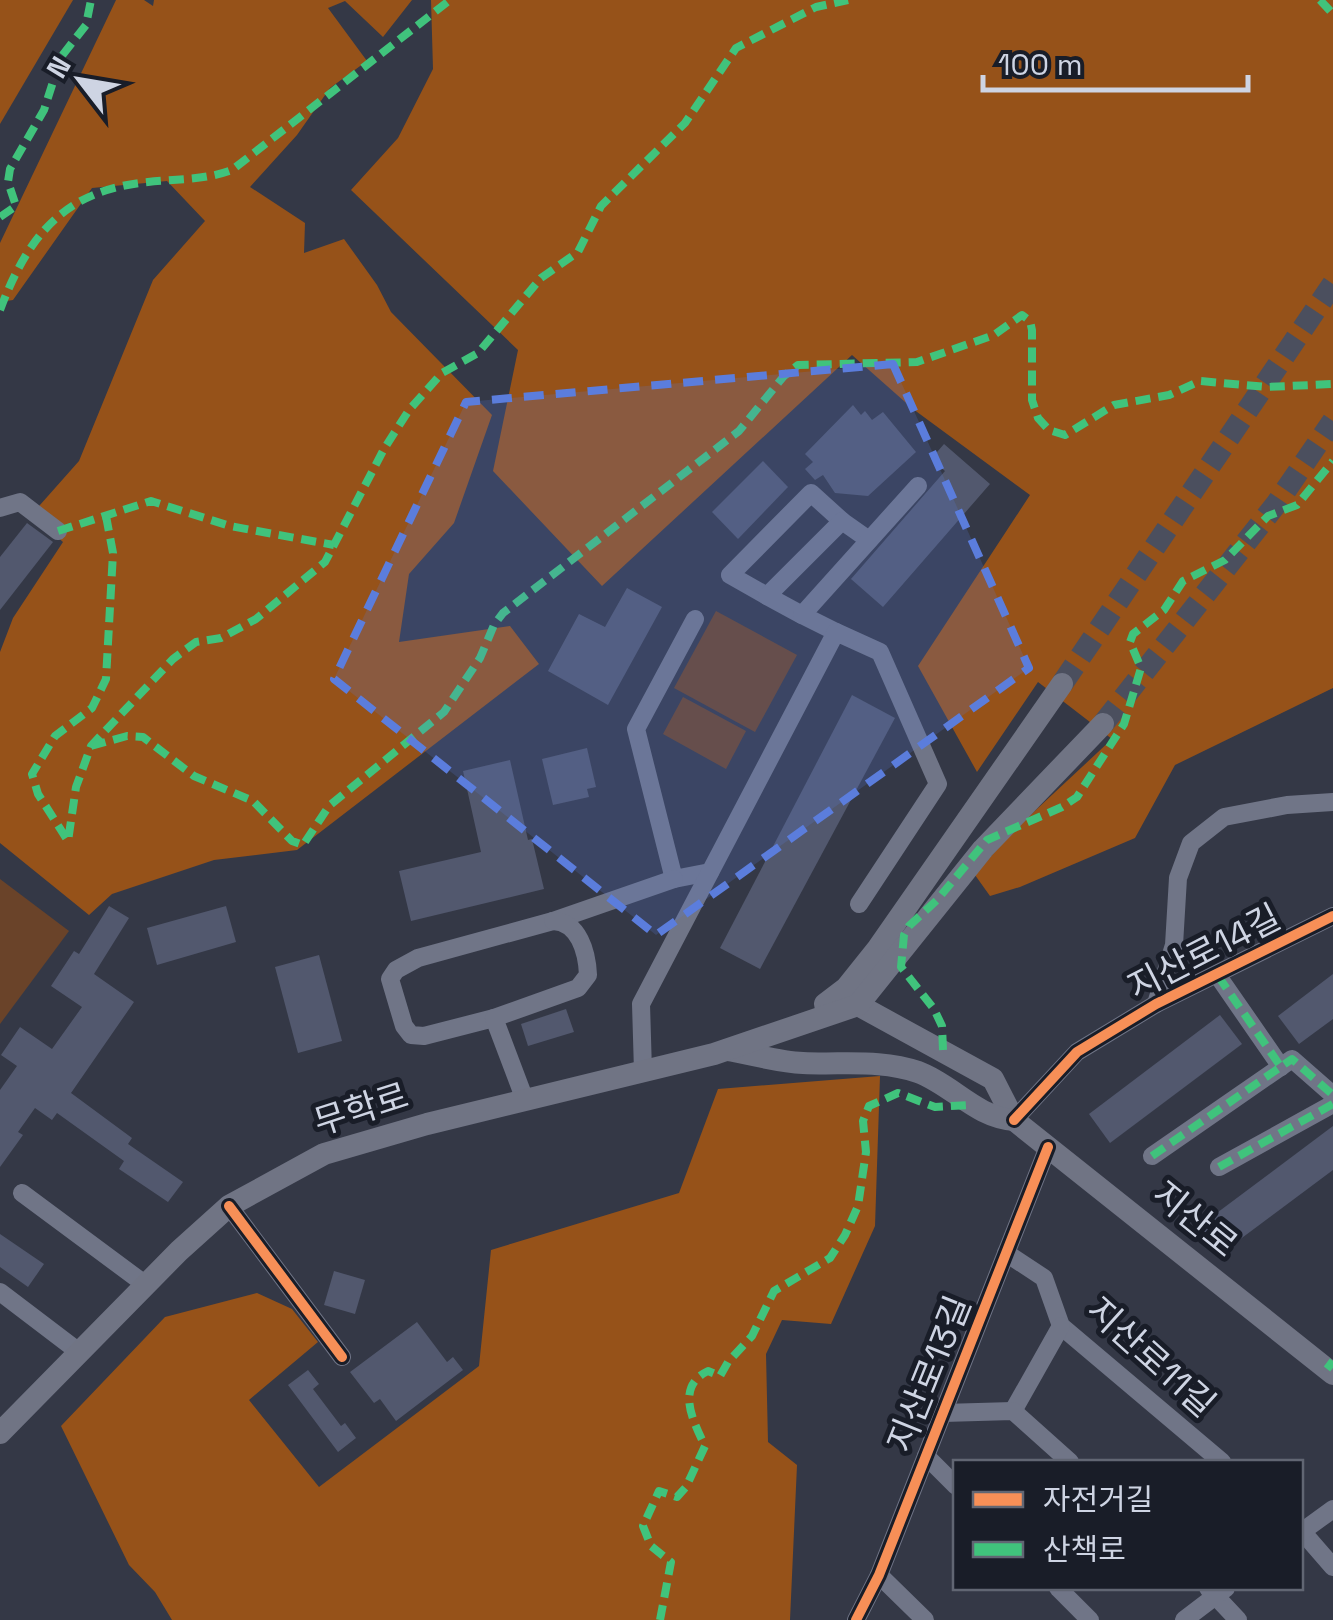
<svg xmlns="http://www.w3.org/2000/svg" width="1333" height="1620" font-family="'Space Grotesk','Noto Sans KR',sans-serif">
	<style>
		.green { fill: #6a4329 }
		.forest { fill: #965219 }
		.building { fill: #52586e }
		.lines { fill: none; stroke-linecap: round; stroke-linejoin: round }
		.major-tunnel { stroke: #4b4f5e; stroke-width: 22; stroke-dasharray: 22 11; stroke-linecap: butt }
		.minor { stroke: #707587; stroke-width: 18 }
		.major { stroke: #707484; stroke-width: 22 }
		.quiet { stroke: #40c37c; stroke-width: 8; stroke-dasharray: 15 8; stroke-linecap: butt }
		.cycleway-casing { stroke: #191d28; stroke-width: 16 }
		.cycleway { stroke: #f78f57; stroke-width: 10 }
		.marked { fill: #5b7ddc; fill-opacity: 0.2; stroke: #5b7ddc; stroke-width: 8; stroke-dasharray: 20 12; stroke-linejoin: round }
		.labels { text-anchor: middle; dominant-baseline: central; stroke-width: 10; stroke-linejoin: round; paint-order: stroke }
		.street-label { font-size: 35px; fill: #ced4e3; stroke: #191d28 }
	</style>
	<rect width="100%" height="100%" fill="#343846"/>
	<g class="green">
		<path d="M716 611 797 655 755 732 674 688Z"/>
		<path d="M683 697 746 731 726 769 663 734Z"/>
		<path d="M0 879 69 931 0 1024Z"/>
	</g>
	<g class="forest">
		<path d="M0 0H73L0 124Z"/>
		<path d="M116 0H144L153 6 154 0H412L383 37 345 1 328 8 367 61 330 88 297 135 250 187 305 223 304 253 344 239 377 285 391 312 492 415 454 523 409 574 399 642 510 626 539 664 297 850 214 860 112 894 89 915 0 843V652L13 618 63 542 32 514 79 461 153 280 205 221 167 181 92 188 13 300 0 302V243Z"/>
		<path d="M431 0H1333V688L1175 765 1135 838 1020 887 990 896 975 875 1008 836 1112 739 1038 682 977 772 918 666 1030 495 913 409 852 355 602 586 493 471 518 350 351 190 398 138 433 69Z"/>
		<path d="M880 1076 875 1226 831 1324 782 1320 766 1354 768 1442 797 1465 790 1620H172L155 1592 129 1565 61 1426 165 1317 257 1293 292 1309 318 1342 249 1400 319 1487 479 1366 491 1250 679 1193 718 1089Z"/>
	</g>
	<g class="building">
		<path d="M853 405 861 415 865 411 872 420 883 412 916 452 868 496 835 493 823 475 815 480 805 469 813 462 805 454Z"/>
		<path d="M944 444 990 484 883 607 851 579 945 471 931 459Z"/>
		<path d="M763 461 788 487 738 539 712 512Z"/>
		<path d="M27 523 53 542 0 610V557Z"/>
		<path d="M627 588 662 607 608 705 548 671 579 614 605 627Z"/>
		<path d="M852 695 895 718 760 969 720 948Z"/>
		<path d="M587 748 596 787 587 789 589 797 553 805 542 759Z"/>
		<path d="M510 760 528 840 532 839 544 889 411 921 399 871 481 852 463 771Z"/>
		<path d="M109 906 129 918 94 974 134 1002 71 1093 132 1138 128 1144 183 1182 168 1202 119 1169 124 1161 57 1113 52 1120 35 1108 18 1132 23 1135 0 1167V1090L17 1066 1 1055 20 1027 52 1049 82 1007 51 986 74 951 79 954Z"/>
		<path d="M226 906 236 942 157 965 147 928Z"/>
		<path d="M319 955 342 1041 298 1053 275 967Z"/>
		<path d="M1333 974V1019L1299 1044 1278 1016Z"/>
		<path d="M566 1009 574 1032 528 1046 521 1024Z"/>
		<path d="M1220 1015 1242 1044 1110 1143 1089 1114Z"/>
		<path d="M1333 1126V1170L1219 1255 1198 1227Z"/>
		<path d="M0 1234 44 1264 28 1287 0 1267Z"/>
		<path d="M334 1271 365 1280 355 1314 324 1305Z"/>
		<path d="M417 1322 447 1362 453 1357 463 1370 396 1421 380 1399 374 1403 350 1372Z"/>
		<path d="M308 1370 319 1384 313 1389 341 1426 345 1423 356 1438 338 1452 288 1385Z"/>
	</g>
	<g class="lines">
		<g class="major-tunnel">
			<path d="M1062 684 1333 284"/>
			<path d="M1103 724 1277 503 1333 421"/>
		</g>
		<g class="minor">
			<path d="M0 508 20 502 58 531"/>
			<path d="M767 596 730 575 811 493 842 521"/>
			<path d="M802 615 767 596 842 521 869 540"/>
			<path d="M695 619 636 729 674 879 710 872"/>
			<path d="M836 632 802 615 918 486"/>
			<path d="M1218 976 1281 1067"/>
			<path d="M1156 1004 1174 945 1178 878 1191 843 1224 817 1287 805 1333 802"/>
			<path d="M494 1018 424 1036 411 1035 404 1026 390 979 396 970 418 958 553 921 674 879"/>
			<path d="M643 1071 641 1004 836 632 880 652 938 784 859 904"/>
			<path d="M525 1100 494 1018 578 988 588 975C587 952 579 922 553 921"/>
			<path d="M1014 1120 1077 1052 1156 1004 1333 916"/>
			<path d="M1152 1156 1292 1059 1333 1095"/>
			<path d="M1219 1167 1333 1104"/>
			<path d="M22 1193 146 1285"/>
			<path d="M229 1206 342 1357"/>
			<path d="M1006 1253 1044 1278 1061 1326 1222 1462"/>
			<path d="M0 1292 79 1352"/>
			<path d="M1013 1411 1061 1326"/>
			<path d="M943 1413 1013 1411 1070 1462"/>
			<path d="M926 1456 956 1486"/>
			<path d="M1300 1529 1333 1567"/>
			<path d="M1300 1533 1333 1509"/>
			<path d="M879 1575 925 1620"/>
			<path d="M1058 1588 1090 1620"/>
			<path d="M1208 1588 1238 1620"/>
			<path d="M856 1620 879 1575 1048 1147"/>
			<path d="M1184 1620 1226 1588"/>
		</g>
		<g class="major">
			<path d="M845 1002 858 1005 993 1079 1014 1120 1333 1374"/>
			<path d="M825 1004 846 988 878 948 1062 684"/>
			<path d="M727 1050C752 1054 778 1062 803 1063 842 1065 881 1059 918 1072 953 1085 975 1117 1014 1120"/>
			<path d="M0 1433 179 1251 229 1206 324 1154 427 1124 714 1054 858 1005 983 849 1103 724"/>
		</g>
		<g class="quiet">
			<path d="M1320 0 1333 14"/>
			<path d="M0 217 16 206 8 182 10 169 44 110 61 57 86 25 91 0"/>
			<path d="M0 310C28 236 64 190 148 182 175 179 206 180 232 170L450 0"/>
			<path d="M106 516 113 553 106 679 92 708 55 736 32 774 38 794 68 841 76 787 91 746 173 659 196 642 221 638 256 619 325 562 384 449 409 410 442 373 478 353 541 278 578 252 601 206 685 123 736 48 816 7 848 0"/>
			<path d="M58 531 151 501 230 526 334 545"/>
			<path d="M91 746 127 736 143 737 194 776 253 801 292 841 303 845 329 806 444 712 480 658 494 625 503 613 739 431 784 376 798 365 917 362 994 335 1022 315 1030 321 1032 330V400L1038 418 1049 430 1065 435 1114 405 1169 395 1200 381 1267 387 1333 384"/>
			<path d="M1218 976 1281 1067"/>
			<path d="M943 1050 942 1026 934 1009 901 967 904 935 909 926 937 900 987 840 1062 807 1077 797 1124 724 1141 668 1130 642 1133 634 1164 610 1183 581 1225 560 1268 516 1297 505 1333 461"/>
			<path d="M1152 1156 1292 1059 1333 1095"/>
			<path d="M1219 1167 1333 1104"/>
			<path d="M1327 1369 1333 1361"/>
			<path d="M660 1620 671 1562 651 1546 643 1526 659 1491 677 1497 686 1487 705 1446C693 1421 675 1387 708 1371L720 1376 728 1362 752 1336 774 1291 830 1258 845 1235 858 1206 866 1152 863 1121 869 1106 898 1093 935 1107 969 1105"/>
		</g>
		<defs>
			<g id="cycleway">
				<path d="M1014 1120 1077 1052 1156 1004 1333 916"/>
				<path d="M229 1206 342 1357"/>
				<path d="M856 1620 879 1575 1048 1147"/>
			</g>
		</defs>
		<use href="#cycleway" class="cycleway-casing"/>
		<use href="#cycleway" class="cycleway"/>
	</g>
	<path class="marked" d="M893 364 1029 668 656 935 334 679 466 402Z"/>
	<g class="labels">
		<g class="street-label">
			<text transform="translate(1204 952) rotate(-27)">지산로14길</text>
			<text transform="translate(361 1109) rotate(-18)">무학로</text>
			<text transform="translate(1195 1219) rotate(39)">지산로</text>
			<text transform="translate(1151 1357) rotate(42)">지산로11길</text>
			<text transform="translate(929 1374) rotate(-68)">지산로13길</text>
		</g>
	</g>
	<rect x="953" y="1460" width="350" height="130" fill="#191d28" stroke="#616673" stroke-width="2.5"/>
	<rect x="973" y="1492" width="50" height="15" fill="#f78f57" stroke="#616673" stroke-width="2.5"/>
	<text x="1043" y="1510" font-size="30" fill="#ced4e3">자전거길</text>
	<rect x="973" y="1542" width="50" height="15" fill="#40c37c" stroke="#616673" stroke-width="2.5"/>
	<text x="1043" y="1560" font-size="30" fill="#ced4e3">산책로</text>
	<g transform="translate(80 80) rotate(301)" stroke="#191d28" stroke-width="8" paint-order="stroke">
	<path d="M0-8L18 38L0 25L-18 38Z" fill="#ced4e3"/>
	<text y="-15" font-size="28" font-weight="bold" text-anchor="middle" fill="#ced4e3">N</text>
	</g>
	<path d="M983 75v15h265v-15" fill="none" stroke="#ced4e3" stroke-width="5"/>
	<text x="998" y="75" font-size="30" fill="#ced4e3" stroke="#191d28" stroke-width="8" paint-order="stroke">100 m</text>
</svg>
